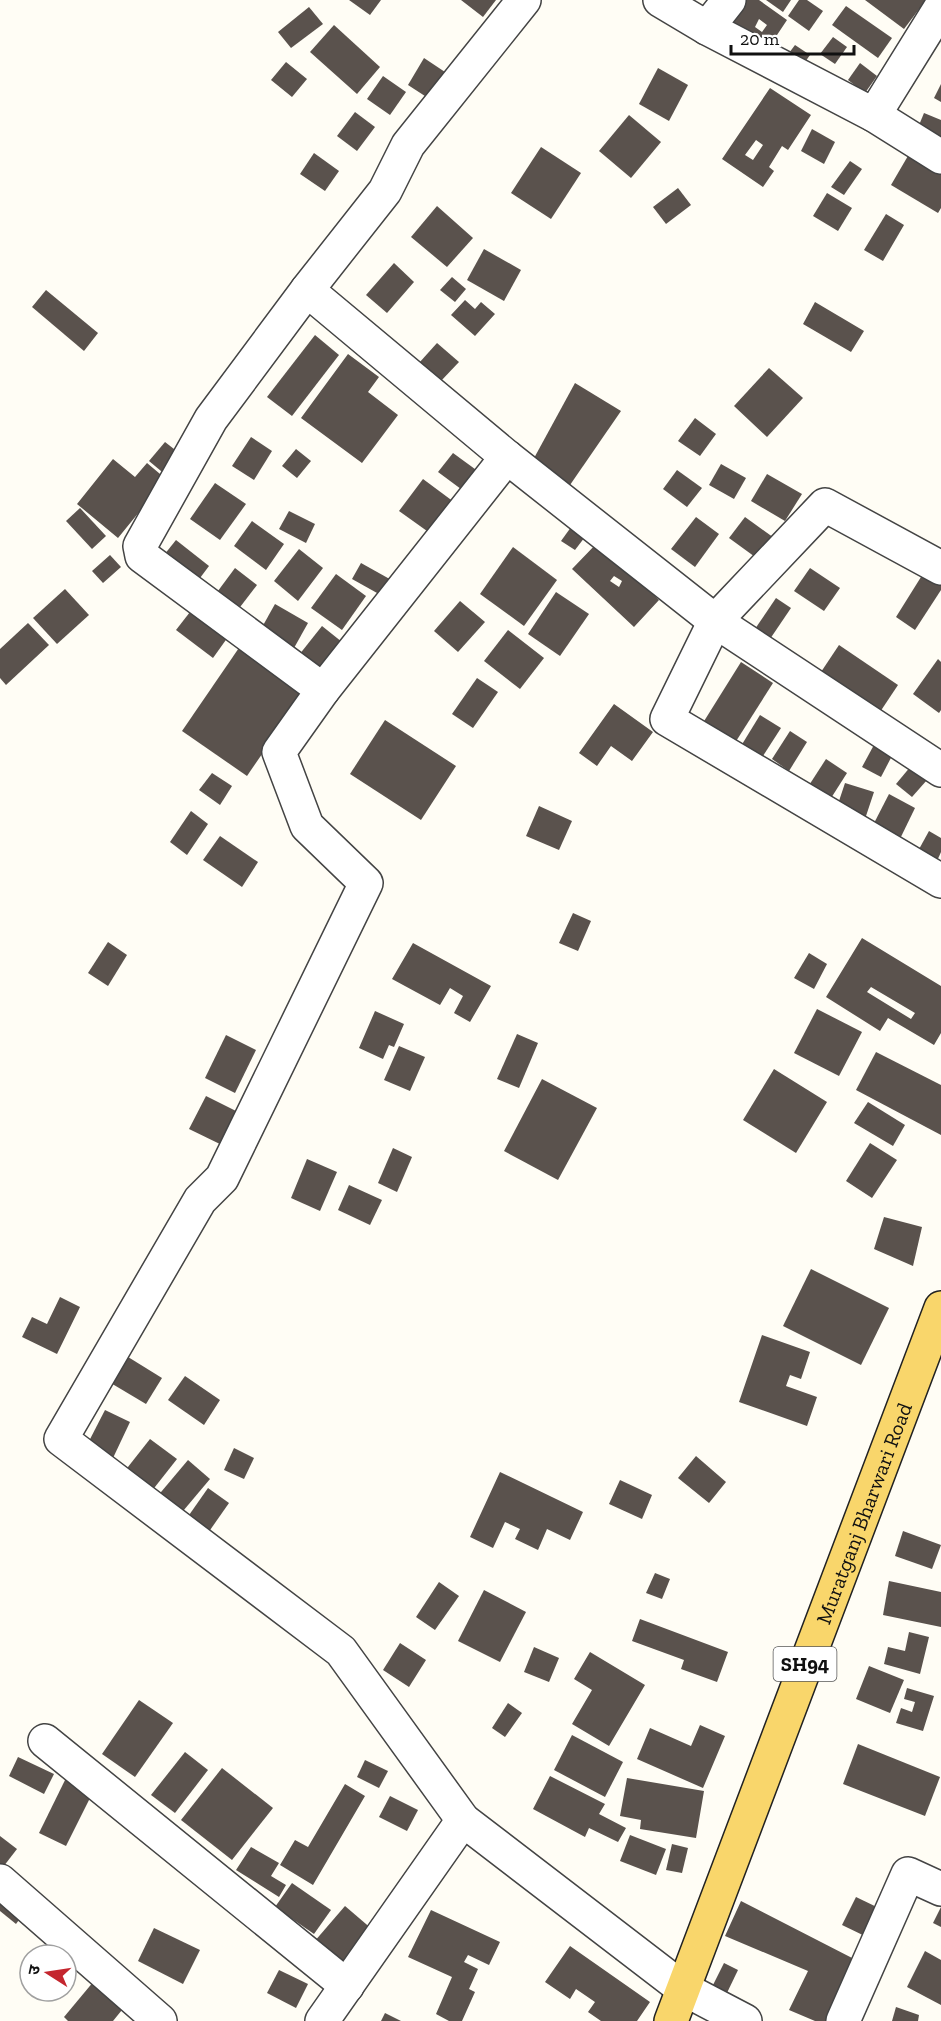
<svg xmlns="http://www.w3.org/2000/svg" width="941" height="2021" font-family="'Zilla Slab','Noto Sans Devanagari',serif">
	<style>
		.building { fill: #5a524d; fill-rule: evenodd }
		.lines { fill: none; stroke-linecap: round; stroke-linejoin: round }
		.street-casing { stroke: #444; stroke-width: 36 }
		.primary-casing { stroke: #222; stroke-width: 36 }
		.street { stroke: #fff; stroke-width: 33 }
		.primary { stroke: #f9d66b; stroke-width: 33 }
		.labels { text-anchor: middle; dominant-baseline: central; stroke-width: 6; stroke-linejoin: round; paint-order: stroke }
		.shield { fill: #fff; stroke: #585858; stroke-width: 1.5 }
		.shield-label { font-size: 20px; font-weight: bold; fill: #111 }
		.street-label { font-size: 21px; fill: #111; stroke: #fff }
	</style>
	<rect width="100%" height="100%" fill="#fffdf5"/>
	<g class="building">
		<path d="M349 0H381L370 15Z"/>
		<path d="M461 0H496L483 17Z"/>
		<path d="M735 0H759L787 20 767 50 723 18ZM759 19 767 25 762 32 755 27Z"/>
		<path d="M766 0H791L783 12Z"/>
		<path d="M799 0H807L823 11 809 31 788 16Z"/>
		<path d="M865 0H926L904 29Z"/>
		<path d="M846 6 892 38 878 58 832 25Z"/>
		<path d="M309 7 323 24 291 48 278 32Z"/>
		<path d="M334 25 380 67 357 94 310 52Z"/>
		<path d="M833 37 847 47 835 64 820 54Z"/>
		<path d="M795 45 810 55 798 72 783 61Z"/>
		<path d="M424 58 445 72 428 98 408 85Z"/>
		<path d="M286 62 307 79 292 97 271 80Z"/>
		<path d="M860 63 877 76 865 93 848 80Z"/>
		<path d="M658 68 688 85 669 121 639 104Z"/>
		<path d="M383 76 406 92 390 115 367 99Z"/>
		<path d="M941 84V102L934 98Z"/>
		<path d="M770 88 811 115 788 150 782 146 769 167 774 171 763 187 722 159ZM756 140 763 145 753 160 745 155Z"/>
		<path d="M355 112 375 127 357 151 337 136Z"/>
		<path d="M924 113 941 120V140L917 130Z"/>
		<path d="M629 115 661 142 631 178 599 151Z"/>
		<path d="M812 129 835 142 824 164 801 151Z"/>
		<path d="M541 147 581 173 551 219 511 193Z"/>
		<path d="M912 149 941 166V208L938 213 891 185Z"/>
		<path d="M314 153 339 171 325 191 300 174Z"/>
		<path d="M850 161 862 169 844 195 831 187Z"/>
		<path d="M678 188 691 205 666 224 653 207Z"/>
		<path d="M827 193 852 208 838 231 813 216Z"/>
		<path d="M437 206 473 238 447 267 411 237Z"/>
		<path d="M886 214 904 225 883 261 864 250Z"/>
		<path d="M484 249 521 270 504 301 467 280Z"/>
		<path d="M394 263 414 282 387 313 366 295Z"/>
		<path d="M452 277 466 289 455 302 440 290Z"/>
		<path d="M46 290 98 333 84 351 32 307Z"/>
		<path d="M465 300 475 309 481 302 495 314 475 336 451 315Z"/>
		<path d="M815 302 864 331 851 352 803 324Z"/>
		<path d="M315 335 339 355 292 416 267 397Z"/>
		<path d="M437 343 459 362 440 382 419 363Z"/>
		<path d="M348 354 379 377 368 392 398 415 362 463 301 418Z"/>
		<path d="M769 368 803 398 767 437 734 406Z"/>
		<path d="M575 383 621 411 570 485 533 460Z"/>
		<path d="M695 418 716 434 700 456 678 441Z"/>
		<path d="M251 437 272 451 254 480 232 466Z"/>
		<path d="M165 442 183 456 167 476 149 461Z"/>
		<path d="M296 449 311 461 297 478 282 466Z"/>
		<path d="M453 453 479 472 465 492 438 472Z"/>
		<path d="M113 459 135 477 147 463 166 479 118 538 77 504Z"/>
		<path d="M721 464 746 478 734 499 709 485Z"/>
		<path d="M677 470 702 488 687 507 663 489Z"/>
		<path d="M767 474 802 494 785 521 751 501Z"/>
		<path d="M423 479 458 505 434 536 399 511Z"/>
		<path d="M215 483 246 504 220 540 190 519Z"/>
		<path d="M80 508 106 536 92 549 66 521Z"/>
		<path d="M289 511 315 524 306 543 279 529Z"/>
		<path d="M696 517 719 534 695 567 671 549Z"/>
		<path d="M745 517 777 540 762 562 729 538Z"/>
		<path d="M252 521 284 544 266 570 234 546Z"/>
		<path d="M574 523 588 533 575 550 561 541Z"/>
		<path d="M176 540 209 566 194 586 160 560Z"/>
		<path d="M598 542 659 600 634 627 572 569ZM614 576 622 581 619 587 610 581Z"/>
		<path d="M513 547 557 580 524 626 480 594Z"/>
		<path d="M299 549 323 568 298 601 274 581Z"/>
		<path d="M110 555 121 567 103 583 92 571Z"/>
		<path d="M361 563 395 582 386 598 352 579Z"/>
		<path d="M235 568 257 585 234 615 212 599Z"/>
		<path d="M810 568 840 588 824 611 794 591Z"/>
		<path d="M926 569 941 579V590L915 630 896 617Z"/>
		<path d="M336 574 366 596 342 630 311 608Z"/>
		<path d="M65 589 89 615 57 644 33 618Z"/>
		<path d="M556 592 589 614 560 656 528 634Z"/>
		<path d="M776 598 791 608 770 639 755 629Z"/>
		<path d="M460 601 485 622 458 652 434 631Z"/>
		<path d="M197 603 233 630 213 658 176 630Z"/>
		<path d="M275 604 308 623 294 648 261 629Z"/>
		<path d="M28 623 49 645 6 685 0 678V649Z"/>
		<path d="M322 626 347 646 324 675 299 655Z"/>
		<path d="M508 630 544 658 520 689 484 661Z"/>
		<path d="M243 642 308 687 247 776 182 731Z"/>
		<path d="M839 645 898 685 878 715 819 675Z"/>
		<path d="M938 659 941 662V710L939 713 913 694Z"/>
		<path d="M741 662 773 683 733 746 701 726Z"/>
		<path d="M477 678 498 692 473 728 452 714Z"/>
		<path d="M614 704 653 732 632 761 611 746 597 766 579 753Z"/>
		<path d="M760 715 781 728 761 759 741 746Z"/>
		<path d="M385 720 456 766 421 820 350 774Z"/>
		<path d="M790 731 807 742 789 771 772 759Z"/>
		<path d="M875 743 894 752 881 777 862 767Z"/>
		<path d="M826 759 847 773 826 806 804 793Z"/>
		<path d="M911 766 927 780 912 797 896 784Z"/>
		<path d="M212 773 232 786 220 805 199 790Z"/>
		<path d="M845 783 874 792 865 819 836 810Z"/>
		<path d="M889 794 915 808 897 845 870 831Z"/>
		<path d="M539 806 572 821 559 850 526 836Z"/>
		<path d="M191 811 208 824 187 855 170 842Z"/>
		<path d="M929 831 941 838V852L937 861 918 851Z"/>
		<path d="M220 836 258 862 242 887 203 860Z"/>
		<path d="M573 913 591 921 578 951 559 943Z"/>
		<path d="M862 938 941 986V1033L934 1045 888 1018 880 1031 826 997ZM871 987 915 1013 911 1019 867 992Z"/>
		<path d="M108 942 127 955 108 986 88 973Z"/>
		<path d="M413 943 491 986 470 1022 454 1013 463 996 450 988 440 1005 392 979Z"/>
		<path d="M809 953 827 964 814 989 794 978Z"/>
		<path d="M817 1009 862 1032 839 1076 794 1053Z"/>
		<path d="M375 1011 404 1024 394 1047 389 1045 383 1059 359 1048Z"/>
		<path d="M517 1034 538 1043 519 1088 497 1079Z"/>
		<path d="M226 1035 256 1050 235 1093 205 1078Z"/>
		<path d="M399 1046 425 1057 410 1091 384 1080Z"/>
		<path d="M876 1052 941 1085V1135L856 1090Z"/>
		<path d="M774 1069 827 1102 796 1153 743 1120Z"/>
		<path d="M542 1079 597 1108 558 1180 504 1151Z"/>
		<path d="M206 1096 240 1113 224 1146 189 1129Z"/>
		<path d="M868 1102 905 1125 893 1146 854 1123Z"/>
		<path d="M870 1143 897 1160 872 1198 846 1181Z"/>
		<path d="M393 1148 412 1157 397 1192 378 1183Z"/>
		<path d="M307 1159 337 1172 320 1211 291 1198Z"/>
		<path d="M349 1185 382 1200 370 1225 338 1210Z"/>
		<path d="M884 1217 922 1227 913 1266 874 1249Z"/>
		<path d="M811 1269 889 1308 861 1365 783 1326Z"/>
		<path d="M60 1297 80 1307 57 1354 22 1337 32 1317 47 1324Z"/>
		<path d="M762 1335 810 1352 801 1379 790 1375 786 1386 817 1397 807 1426 739 1402Z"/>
		<path d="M120 1352 162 1378 146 1404 104 1379Z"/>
		<path d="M185 1376 220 1400 204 1425 168 1400Z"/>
		<path d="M105 1410 130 1422 113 1458 87 1445Z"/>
		<path d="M150 1439 177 1459 151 1492 124 1472Z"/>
		<path d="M234 1448 254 1458 244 1479 224 1470Z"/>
		<path d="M696 1456 726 1482 709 1503 678 1478Z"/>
		<path d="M188 1460 210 1479 178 1517 156 1498Z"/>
		<path d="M500 1472 583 1512 570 1540 547 1529 538 1550 515 1539 520 1529 505 1522 493 1548 470 1537Z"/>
		<path d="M620 1480 652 1495 642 1519 609 1504Z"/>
		<path d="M208 1488 229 1503 208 1533 187 1518Z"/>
		<path d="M903 1531 941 1545 932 1569 895 1556Z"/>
		<path d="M655 1573 670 1579 662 1599 646 1593Z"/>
		<path d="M889 1581 941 1592V1627L883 1615Z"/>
		<path d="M439 1582 459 1596 435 1630 416 1617Z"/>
		<path d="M484 1590 526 1612 500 1662 458 1641Z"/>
		<path d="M640 1619 728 1652 717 1682 681 1669 684 1660 632 1641Z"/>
		<path d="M909 1632 929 1637 920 1674 884 1664 888 1647 905 1651Z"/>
		<path d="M400 1643 426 1660 409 1687 383 1670Z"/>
		<path d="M534 1647 559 1658 549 1682 524 1672Z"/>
		<path d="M590 1652 645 1685 609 1746 572 1724 592 1690 574 1679Z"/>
		<path d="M869 1666 904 1680 890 1713 856 1699Z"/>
		<path d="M907 1688 934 1696 923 1731 896 1723 901 1708 912 1712 915 1702 904 1699Z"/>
		<path d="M139 1700 173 1723 135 1777 102 1754Z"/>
		<path d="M508 1703 522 1713 505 1737 492 1728Z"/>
		<path d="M700 1725 725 1736 703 1788 637 1759 650 1728 691 1746Z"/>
		<path d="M572 1735 623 1762 605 1797 554 1770Z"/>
		<path d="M858 1744 940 1777 925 1816 843 1784Z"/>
		<path d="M185 1752 208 1770 175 1813 151 1795Z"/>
		<path d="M18 1757 54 1774 44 1794 9 1776Z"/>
		<path d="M365 1760 388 1771 379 1788 357 1777Z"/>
		<path d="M222 1768 273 1808 232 1860 181 1820Z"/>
		<path d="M68 1774 95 1788 66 1846 39 1833Z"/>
		<path d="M550 1776 605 1804 599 1814 626 1828 618 1842 589 1828 585 1837 533 1809Z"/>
		<path d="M627 1778 704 1791 696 1838 640 1829 641 1820 620 1816Z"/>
		<path d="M345 1784 365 1796 313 1885 280 1865 295 1840 308 1847Z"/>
		<path d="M390 1796 418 1810 407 1831 379 1817Z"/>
		<path d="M630 1835 666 1849 656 1875 620 1861Z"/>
		<path d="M0 1836 17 1849 0 1871Z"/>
		<path d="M672 1844 688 1848 682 1873 666 1870Z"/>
		<path d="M251 1847 279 1863 271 1876 286 1885 279 1897 236 1870Z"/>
		<path d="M292 1883 331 1910 314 1934 275 1907Z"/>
		<path d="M856 1897 885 1911 871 1939 842 1925Z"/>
		<path d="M0 1900 26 1910 16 1924 0 1911Z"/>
		<path d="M741 1901 856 1960 826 2021H815L789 2010 808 1971 725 1936Z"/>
		<path d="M345 1906 373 1930 344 1968 314 1942Z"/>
		<path d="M941 1907V1927L933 1923Z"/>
		<path d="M431 1910 500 1942 489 1965 468 1955 464 1962 478 1969 469 1989 475 1992 462 2021H449L436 2014 452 1977 408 1957Z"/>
		<path d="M154 1928 200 1950 183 1984 138 1961Z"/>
		<path d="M570 1946 650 2002 637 2021H601L588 2012 595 2002 576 1989 570 1999 545 1982Z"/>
		<path d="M925 1951 941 1960V2005L907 1987Z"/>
		<path d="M724 1963 738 1970 725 1997 710 1991Z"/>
		<path d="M279 1970 308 1984 296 2008 267 1993Z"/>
		<path d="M99 1975 130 2000 113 2021H68L64 2017Z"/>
		<path d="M896 2007 919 2015 918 2021H892Z"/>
		<path d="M385 2013 401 2021H381Z"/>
	</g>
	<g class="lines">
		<defs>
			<g id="street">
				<path d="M660 0 707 28 874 115 941 157"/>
				<path d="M707 28 729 0"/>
				<path d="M874 115 941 7"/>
				<path d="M307 290 507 457 715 621 941 770"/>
				<path d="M507 457 323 690 279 752 307 826 366 883 222 1178 200 1200 61 1439 341 1651 463 1820 682 1988 745 2021"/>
				<path d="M941 568 825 505 715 621 667 719 941 881"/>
				<path d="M323 690 142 556 140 546 211 419 307 290 385 191 408 145 524 0"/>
				<path d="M45 1741 347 1986"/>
				<path d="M0 1881 160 2021"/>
				<path d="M322 2021 463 1820"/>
				<path d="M843 2021 908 1874 941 1889"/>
			</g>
			<g id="primary">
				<path id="s1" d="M671 2021 941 1308"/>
			</g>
		</defs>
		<use href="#street" class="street-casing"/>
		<use href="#primary" class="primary-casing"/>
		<use href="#street" class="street"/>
		<use href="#primary" class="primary"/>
	</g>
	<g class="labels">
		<rect class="shield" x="773.5" y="1647" width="63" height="34" rx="4.5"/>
		<g class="shield-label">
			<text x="805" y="1664">SH94</text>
		</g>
		<g class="street-label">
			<text stroke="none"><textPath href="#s1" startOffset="543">Muratganj Bharwari Road</textPath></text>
		</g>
	</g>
	<g transform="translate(48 1973) rotate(282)"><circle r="28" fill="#ffffff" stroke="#a0a0a0" stroke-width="1.5"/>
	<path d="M0-4.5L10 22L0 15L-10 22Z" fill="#c4262e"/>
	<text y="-9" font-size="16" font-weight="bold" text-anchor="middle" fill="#111111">उ</text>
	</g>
	<path d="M731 45v9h123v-9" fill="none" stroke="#111111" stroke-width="3"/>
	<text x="740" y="45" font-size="18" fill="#111111" stroke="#ffffff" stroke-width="4.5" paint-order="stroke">20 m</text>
</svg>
